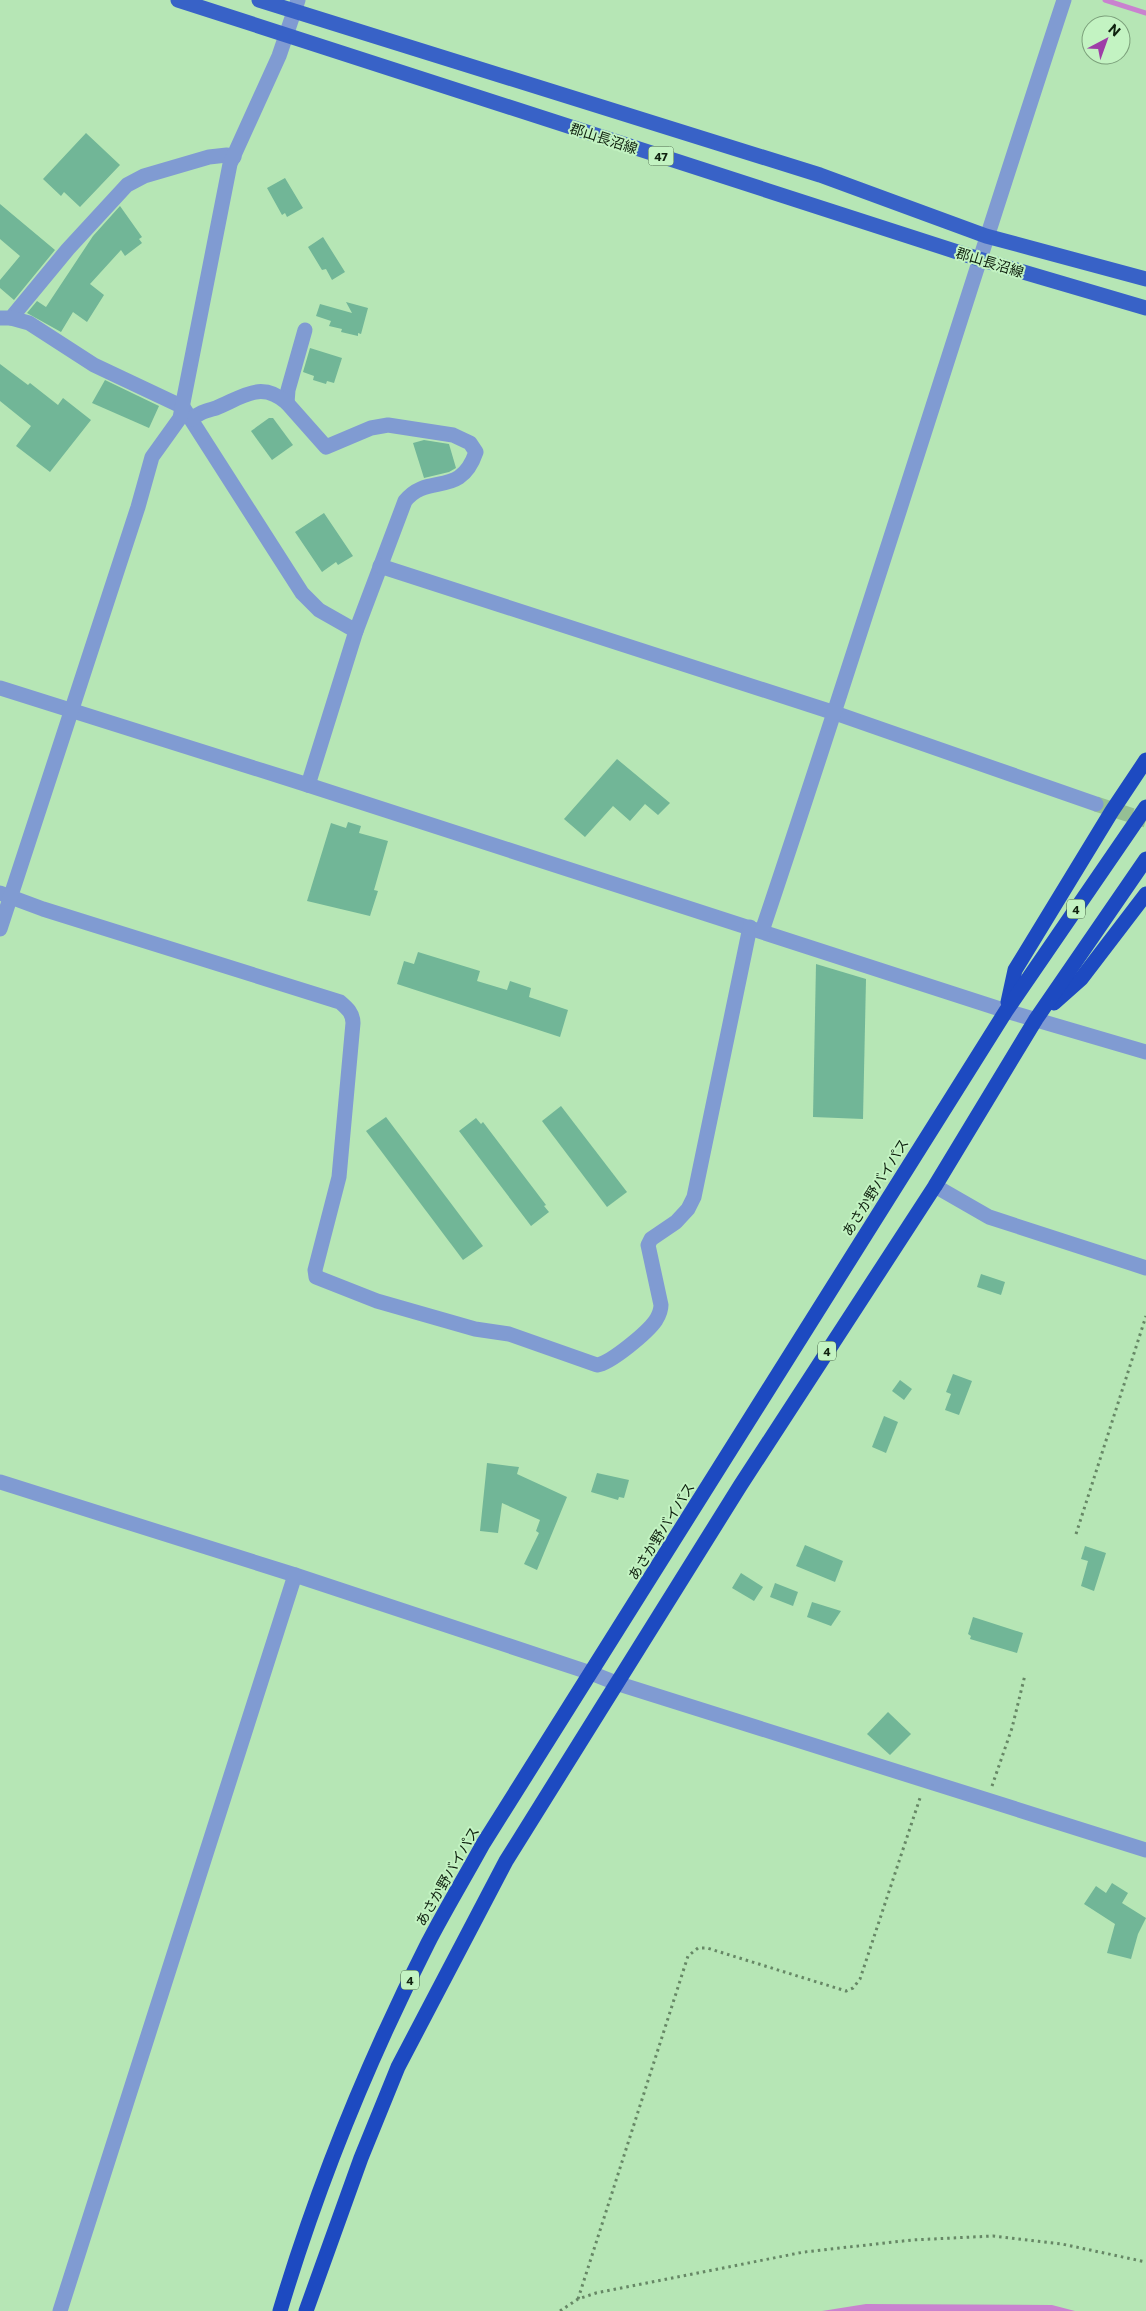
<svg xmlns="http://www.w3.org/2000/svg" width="1146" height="2311" font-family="Commissioner,'Noto Sans JP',sans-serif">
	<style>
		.water { fill: #c982cf }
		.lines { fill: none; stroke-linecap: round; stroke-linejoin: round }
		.stream { stroke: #c982cf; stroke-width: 5 }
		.building { fill: #71b697 }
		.minor-tunnel { stroke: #95bf94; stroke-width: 15; stroke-dasharray: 15 8; stroke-linecap: butt }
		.path { stroke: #668765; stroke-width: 3; stroke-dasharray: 2.5 4; stroke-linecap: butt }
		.minor { stroke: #809bd2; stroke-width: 15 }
		.major { stroke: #3862c7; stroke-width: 15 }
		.highway { stroke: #1d4ac1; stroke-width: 15 }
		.labels { text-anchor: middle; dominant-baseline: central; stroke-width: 4; stroke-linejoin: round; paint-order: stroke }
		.shield { fill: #c3f3c2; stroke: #456045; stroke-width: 1 }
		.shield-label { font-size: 12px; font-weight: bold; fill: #0f210f }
		.street-label { font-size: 14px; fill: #0f210f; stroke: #c3f3c2 }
	</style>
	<rect width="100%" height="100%" fill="#b6e6b5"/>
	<path class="water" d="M866 2304 1052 2305 1075 2311H822Z"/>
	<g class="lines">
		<path class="stream" d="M1105 0 1146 13"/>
	</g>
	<g class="building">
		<path d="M86 133 120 165 80 207 64 192 61 196 43 179Z"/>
		<path d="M285 178 303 208 287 217 285 213 282 215 267 188Z"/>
		<path d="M0 204 55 250 14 300 0 288V280L20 256 0 239Z"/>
		<path d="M120 206 142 237 139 239 142 243 125 256 121 250 90 284 104 295 87 322 73 312 61 332 27 313 37 301 46 307 93 236Z"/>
		<path d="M323 237 345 272 332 280 326 269 322 270 308 247Z"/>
		<path d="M346 302 368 308 361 334 358 333V336L341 332 342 329 329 326 331 321 316 316 320 304 352 313Z"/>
		<path d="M310 348 342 358 334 383 327 381 326 384 313 380 314 376 303 372Z"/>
		<path d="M0 364 28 385 30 383 58 405 63 398 91 420 50 472 16 446 31 426 0 401Z"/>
		<path d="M105 380 159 406 149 428 92 403Z"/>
		<path d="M269 418H273L293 445 272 460 251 431Z"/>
		<path d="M424 440 449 444 456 468 449 472 424 478 413 443Z"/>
		<path d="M324 513 353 556 338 565 336 562 322 572 295 532Z"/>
		<path d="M617 759 670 803 658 815 645 804 630 821 613 806 585 837 564 819Z"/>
		<path d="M348 822 361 826 359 833 388 841 374 890 378 891 370 916 307 901 331 823 346 828Z"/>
		<path d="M418 952 480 971 477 981 507 990 510 981 531 988 529 997 568 1010 560 1037 397 984 404 961 414 964Z"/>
		<path d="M816 964 866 979 863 1119 813 1117Z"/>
		<path d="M561 1106 627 1192 607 1207 542 1121Z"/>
		<path d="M386 1117 483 1246 463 1260 366 1131Z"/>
		<path d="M476 1118 481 1124 483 1122 546 1205 544 1206 549 1212 531 1226 459 1131Z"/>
		<path d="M981 1274 1005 1282 1001 1295 977 1287Z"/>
		<path d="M953 1374 972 1381 959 1415 945 1410 951 1394 946 1392Z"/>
		<path d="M900 1380 912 1389 904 1400 892 1391Z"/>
		<path d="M884 1416 898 1422 886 1453 872 1447Z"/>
		<path d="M487 1463 519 1467 517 1474 567 1497 537 1570 524 1564 539 1533 536 1531 540 1520 502 1503 498 1533 480 1531Z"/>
		<path d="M597 1473 629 1480 624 1498 619 1497 618 1500 591 1492Z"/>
		<path d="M805 1545 843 1561 835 1582 796 1566Z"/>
		<path d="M1085 1546 1106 1553 1094 1591 1081 1586 1088 1561 1081 1559Z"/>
		<path d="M741 1573 763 1587 754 1601 732 1588Z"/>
		<path d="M775 1583 798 1592 793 1606 770 1597Z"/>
		<path d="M812 1602 841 1611 831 1626 807 1617Z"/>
		<path d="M973 1617 1023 1633 1017 1653 970 1639 971 1636 968 1634Z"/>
		<path d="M888 1712 911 1734 890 1755 867 1734Z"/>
		<path d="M1112 1883 1128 1893 1122 1903 1146 1918 1138 1934 1131 1959 1107 1953 1115 1924 1084 1904 1096 1886 1106 1893Z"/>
	</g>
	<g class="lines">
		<path class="minor-tunnel" d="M1096 804 1146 820"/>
		<g class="path">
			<path d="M1076 1534 1146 1316"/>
			<path d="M992 1786 1012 1728 1025 1675"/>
			<path d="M578 2299 688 1956 698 1948H707L846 1991 853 1988 860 1979 921 1795"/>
			<path d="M560 2311 578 2299 596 2293 804 2252 912 2240 993 2236 1062 2244 1146 2262"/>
		</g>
		<g class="minor">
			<path d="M0 318H11L68 249 127 185 144 176 209 157 227 155 234 157"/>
			<path d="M11 318 29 323 94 365 183 407 302 593 319 610 356 631"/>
			<path d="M287 403 288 390 305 330"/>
			<path d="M192 419C200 412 206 411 216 408 243 397 261 380 287 403L326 447 371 428 388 425 453 435 470 443 476 452C460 499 428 472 405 501L356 631 308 785"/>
			<path d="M380 566 835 713 1096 804"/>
			<path d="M0 688 308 785 1006 1011 1146 1052"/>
			<path d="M0 893 43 909 340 1002C347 1008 353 1013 353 1023L339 1177 315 1270 316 1277 377 1301 475 1329 509 1334 597 1365C611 1363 648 1332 656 1320 659 1315 661 1310 661 1305L648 1245 651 1239 676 1222 688 1209 694 1197 750 927"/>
			<path d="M0 929 138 507 152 457 180 418 230 164 279 56 298 0"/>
			<path d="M762 931C866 622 962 310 1064 0"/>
			<path d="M935 1186 989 1217 1146 1268"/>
			<path d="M0 1482 295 1575 591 1673 616 1683 1146 1850"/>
			<path d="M60 2311 295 1575"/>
		</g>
		<g class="major">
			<path d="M178 0 979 259 1146 308"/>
			<path d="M259 0 820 175 986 236 1146 279"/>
		</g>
		<g class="highway">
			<path d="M1008 1002 1015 970 1112 811 1146 760"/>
			<path d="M1054 1003 1081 979 1146 894"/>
			<path d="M280 2311C318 2184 368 2061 428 1943 445 1910 465 1877 483 1844L1006 1011 1146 807"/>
			<path d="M306 2311 361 2158 398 2067 506 1861 740 1486 935 1186 1036 1019 1146 859"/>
		</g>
	</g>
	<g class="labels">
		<g class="shield">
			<rect x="648.5" y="146.5" width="25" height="19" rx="4"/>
			<rect x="1067" y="899.5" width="18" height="19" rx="4"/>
			<rect x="818" y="1341.5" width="18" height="19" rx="4"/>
			<rect x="401" y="1970.5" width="18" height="19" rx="4"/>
		</g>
		<g class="shield-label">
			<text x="661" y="156">47</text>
			<text x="1076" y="909">4</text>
			<text x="827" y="1351">4</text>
			<text x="410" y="1980">4</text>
		</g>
		<g class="street-label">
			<text transform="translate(604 138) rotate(18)">郡山長沼線</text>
			<text transform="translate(990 262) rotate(17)">郡山長沼線</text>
			<text transform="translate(875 1187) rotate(-58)">あさか野バイパス</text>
			<text transform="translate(661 1531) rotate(-58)">あさか野バイパス</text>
			<text transform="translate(447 1876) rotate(-60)">あさか野バイパス</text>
		</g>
	</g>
	<g transform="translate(1106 40) rotate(41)"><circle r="24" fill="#c3f3c2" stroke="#7b9f7a"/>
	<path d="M0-4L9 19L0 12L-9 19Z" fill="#9e3ea7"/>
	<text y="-8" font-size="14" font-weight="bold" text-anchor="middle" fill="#0f210f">N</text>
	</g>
</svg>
